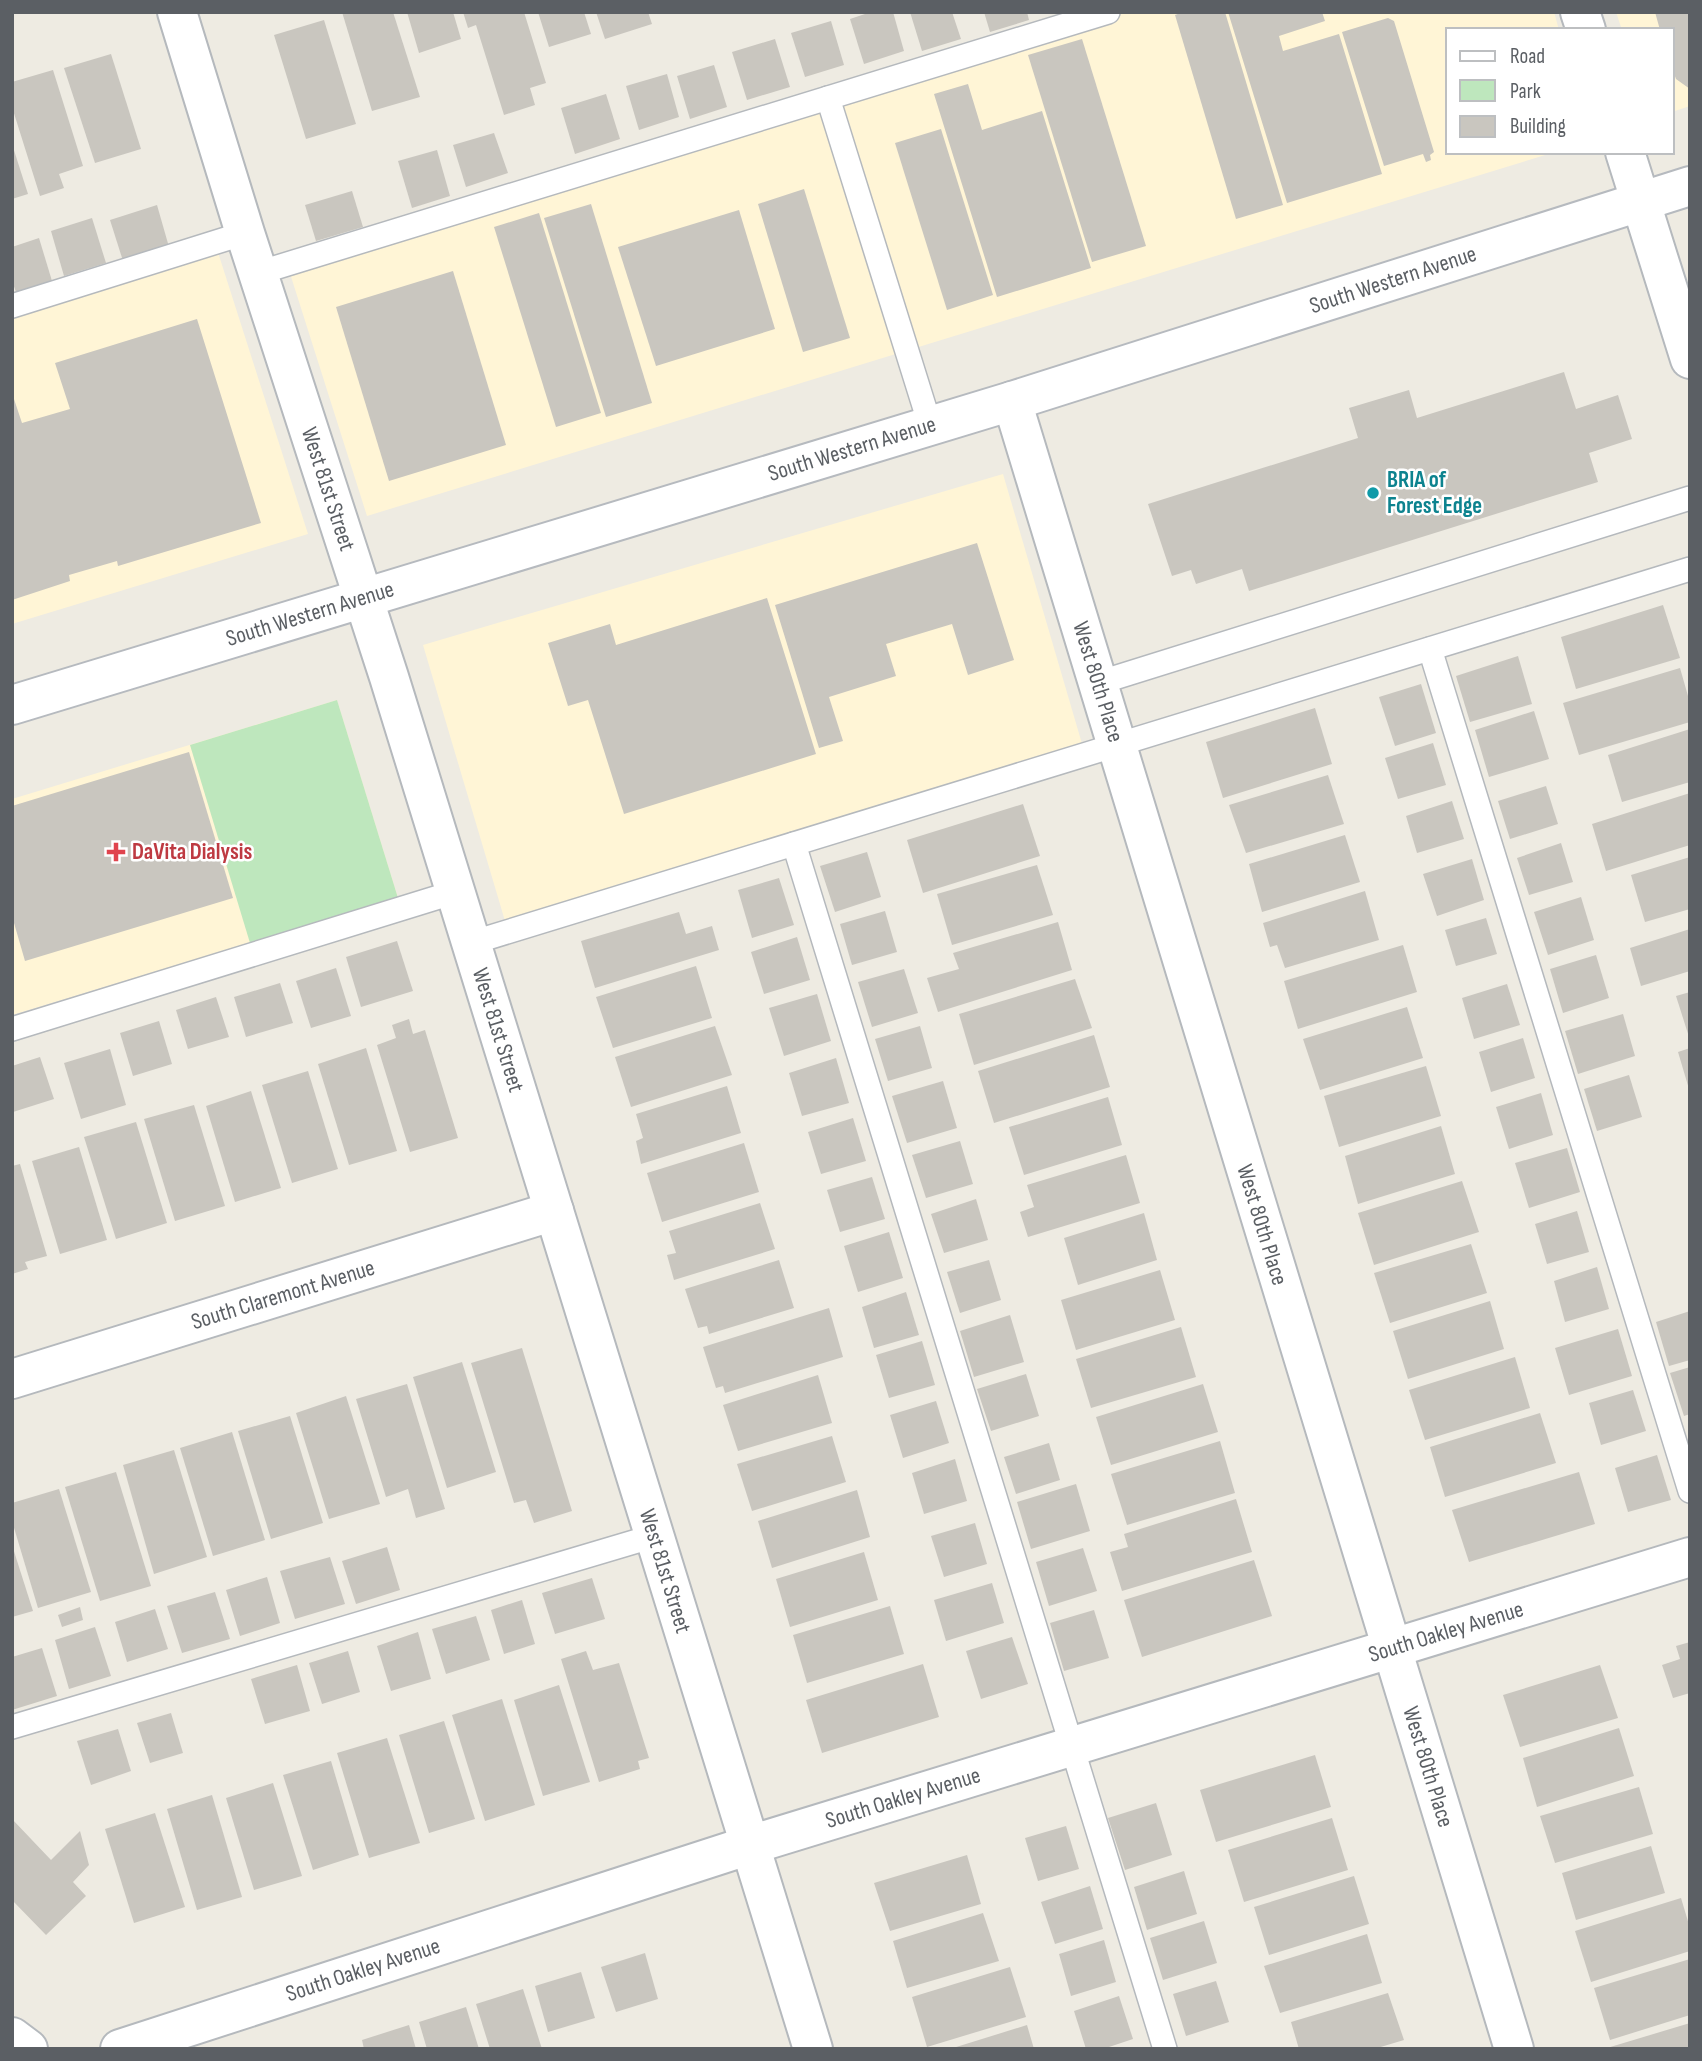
<svg xmlns="http://www.w3.org/2000/svg" width="1702" height="2061" font-family="'Sofia Sans Condensed',sans-serif">
	<style>
		.commercial { fill: #fff5d6 }
		.green { fill: #bee7bd }
		.building { fill: #c9c6bf }
		.lines { fill: none; stroke-linecap: round; stroke-linejoin: round }
		.lane-casing { stroke: #b5b9bd; stroke-width: 26 }
		.street-casing { stroke: #b5b9bd; stroke-width: 42 }
		.secondary-casing { stroke: #b6babf; stroke-width: 42 }
		.lane { stroke: #fff; stroke-width: 23 }
		.street { stroke: #fff; stroke-width: 38 }
		.secondary { stroke: #fff; stroke-width: 38 }
		.culture-dot { fill: #0f9aa8; stroke: #fff; stroke-width: 2.5 }
		.health-dot { fill: #e0444e; stroke: #fff; stroke-width: 2.5 }
		.labels { text-anchor: middle; dominant-baseline: central; stroke-width: 5; stroke-linejoin: round; paint-order: stroke }
		.street-label { font-size: 23px; fill: #5b5f64; stroke: #fff }
		.culture-label { font-size: 23px; font-weight: bold; fill: #0d838f; stroke: #fff; text-anchor: start }
		.health-label { font-size: 23px; font-weight: bold; fill: #be3a42; stroke: #fff; text-anchor: start }
	</style>
	<rect width="100%" height="100%" fill="#eeebe2"/>
	<g class="commercial">
		<path d="M1108 12H1554L1559 30H1448V152H1555L367 516 287 264Z"/>
		<path d="M1616 12H1690V106L1672 112V30H1622Z"/>
		<path d="M215 243 308 534 12 624V306Z"/>
		<path d="M1003 474 1085 754 508 931 423 645Z"/>
		<path d="M337 700 398 898 12 1015V799Z"/>
	</g>
	<path class="green" d="M337 700 398 898 250 943 190 745Z"/>
	<g class="building">
		<path d="M342 12H393L420 97 372 111Z"/>
		<path d="M407 12H453L461 39 419 53Z"/>
		<path d="M463 12H524L546 83 530 88 535 105 504 115 476 25 468 28Z"/>
		<path d="M538 12H584L591 34 549 47Z"/>
		<path d="M596 12H648L652 24 605 39Z"/>
		<path d="M871 12H893L904 51 864 64 850 19Z"/>
		<path d="M910 12H952L961 39 922 51Z"/>
		<path d="M984 12H1027L1029 20 990 32Z"/>
		<path d="M1183 12H1225L1283 205 1236 219 1175 15Z"/>
		<path d="M1228 12H1322L1325 21 1279 36 1283 51 1339 34 1382 174 1287 203Z"/>
		<path d="M1655 12H1690V89L1676 79 1672 68V30H1660Z"/>
		<path d="M1388 18 1394 21 1434 152 1430 155 1431 160 1426 162 1423 154 1384 166 1342 32Z"/>
		<path d="M324 20 356 124 306 139 274 35Z"/>
		<path d="M831 21 844 65 805 77 791 33Z"/>
		<path d="M775 39 790 87 747 100 732 52Z"/>
		<path d="M1082 39 1146 246 1092 262 1028 55Z"/>
		<path d="M111 54 141 149 95 163 64 68Z"/>
		<path d="M714 65 727 107 690 119 677 76Z"/>
		<path d="M53 70 83 166 59 174 64 188 40 196 12 107V82Z"/>
		<path d="M667 74 679 117 639 130 626 86Z"/>
		<path d="M968 84 982 130 1042 111 1091 268 997 297 934 94Z"/>
		<path d="M606 94 620 139 575 154 561 108Z"/>
		<path d="M941 129 993 295 947 310 895 143Z"/>
		<path d="M494 133 508 173 466 187 453 145Z"/>
		<path d="M12 144 28 194 12 199Z"/>
		<path d="M437 150 450 196 412 208 398 161Z"/>
		<path d="M804 189 850 338 803 352 758 204Z"/>
		<path d="M352 191 363 227 316 241 305 205Z"/>
		<path d="M591 204 652 403 606 417 544 218Z"/>
		<path d="M157 205 169 247 123 261 110 220Z"/>
		<path d="M739 210 775 329 656 366 618 247Z"/>
		<path d="M539 213 601 413 556 427 494 227Z"/>
		<path d="M92 218 106 263 64 276 51 231Z"/>
		<path d="M39 238 52 281 16 292 12 281V247Z"/>
		<path d="M453 271 506 445 389 481 336 307Z"/>
		<path d="M197 319 261 523 118 566 117 561 69 575 70 581 12 600V393L22 423 70 409 55 363Z"/>
		<path d="M1564 372 1576 409 1618 395 1632 439 1589 453 1598 482 1249 591 1242 569 1196 584 1191 570 1172 576 1148 504 1358 438 1349 408 1409 390 1417 418Z"/>
		<path d="M977 543 1014 660 968 675 952 624 886 644 896 676 829 697 843 741 819 748 775 605Z"/>
		<path d="M767 598 816 754 624 814 588 700 568 706 548 643 610 624 616 645Z"/>
		<path d="M1663 605 1680 658 1576 689 1561 637Z"/>
		<path d="M1518 656 1532 704 1470 722 1456 676Z"/>
		<path d="M1680 668 1690 703V722L1579 755 1563 703Z"/>
		<path d="M1421 684 1436 733 1395 746 1379 697Z"/>
		<path d="M1315 708 1332 764 1223 798 1206 742Z"/>
		<path d="M1534 711 1549 759 1489 777 1475 730Z"/>
		<path d="M1690 729V782L1622 802 1608 755Z"/>
		<path d="M1433 743 1446 785 1398 799 1385 758Z"/>
		<path d="M189 752 233 898 25 961 12 916V806Z"/>
		<path d="M1328 775 1344 824 1246 853 1229 805Z"/>
		<path d="M1546 786 1558 824 1510 839 1498 801Z"/>
		<path d="M1690 793V845L1606 871 1592 824Z"/>
		<path d="M1452 801 1464 839 1417 853 1406 816Z"/>
		<path d="M1023 804 1040 856 923 893 907 840Z"/>
		<path d="M1345 835 1360 882 1262 912 1249 864Z"/>
		<path d="M1561 843 1573 882 1529 895 1517 858Z"/>
		<path d="M867 852 881 897 835 912 820 866Z"/>
		<path d="M1690 857V909L1645 922 1631 875Z"/>
		<path d="M1472 859 1484 900 1437 916 1423 874Z"/>
		<path d="M1037 865 1053 915 952 945 937 894Z"/>
		<path d="M779 878 794 925 752 938 738 890Z"/>
		<path d="M1365 891 1379 940 1285 968 1277 945 1270 947 1263 923Z"/>
		<path d="M1581 897 1594 940 1548 955 1534 912Z"/>
		<path d="M885 911 897 952 852 965 840 924Z"/>
		<path d="M679 912 686 934 712 926 719 950 595 988 581 941Z"/>
		<path d="M1486 918 1497 954 1456 966 1445 930Z"/>
		<path d="M1058 922 1072 970 938 1012 927 978 959 969 953 953Z"/>
		<path d="M1690 929V971L1641 986 1630 948Z"/>
		<path d="M797 937 810 980 764 994 751 952Z"/>
		<path d="M397 941 413 991 361 1007 346 957Z"/>
		<path d="M1403 945 1417 992 1298 1029 1284 981Z"/>
		<path d="M1596 955 1609 998 1563 1013 1550 969Z"/>
		<path d="M696 966 712 1018 613 1048 596 997Z"/>
		<path d="M336 968 351 1016 311 1028 296 981Z"/>
		<path d="M904 969 918 1013 872 1027 858 982Z"/>
		<path d="M1075 979 1092 1028 974 1065 959 1014Z"/>
		<path d="M280 983 293 1023 246 1037 234 997Z"/>
		<path d="M1507 984 1520 1025 1474 1039 1462 998Z"/>
		<path d="M1690 992V1037H1689L1676 996Z"/>
		<path d="M817 994 831 1041 784 1056 769 1008Z"/>
		<path d="M216 997 229 1037 188 1049 176 1010Z"/>
		<path d="M1407 1007 1423 1058 1320 1090 1303 1039Z"/>
		<path d="M1623 1014 1635 1056 1578 1074 1565 1031Z"/>
		<path d="M409 1019 413 1034 425 1030 458 1138 410 1152 377 1045 396 1038 392 1025Z"/>
		<path d="M159 1021 172 1064 133 1076 120 1033Z"/>
		<path d="M715 1026 732 1075 631 1107 615 1057Z"/>
		<path d="M920 1026 932 1068 888 1081 875 1039Z"/>
		<path d="M1094 1035 1110 1087 994 1123 978 1071Z"/>
		<path d="M1523 1038 1535 1078 1491 1092 1479 1052Z"/>
		<path d="M366 1048 397 1151 349 1165 318 1064Z"/>
		<path d="M1690 1048V1089H1689L1678 1052Z"/>
		<path d="M110 1049 126 1105 81 1119 64 1063Z"/>
		<path d="M40 1057 54 1099 13 1112 12 1066Z"/>
		<path d="M836 1058 849 1103 802 1116 789 1073Z"/>
		<path d="M1426 1066 1441 1116 1339 1147 1324 1096Z"/>
		<path d="M308 1071 338 1169 292 1183 262 1085Z"/>
		<path d="M1629 1075 1642 1117 1597 1131 1584 1089Z"/>
		<path d="M943 1081 957 1128 907 1143 892 1096Z"/>
		<path d="M727 1086 741 1133 641 1164 636 1141 643 1138 636 1114Z"/>
		<path d="M251 1091 281 1188 235 1202 206 1106Z"/>
		<path d="M1541 1093 1553 1135 1509 1149 1496 1107Z"/>
		<path d="M1108 1097 1122 1145 1024 1175 1009 1127Z"/>
		<path d="M194 1105 225 1206 175 1221 144 1119Z"/>
		<path d="M853 1118 866 1161 821 1174 808 1132Z"/>
		<path d="M136 1122 167 1223 116 1239 84 1137Z"/>
		<path d="M1441 1126 1455 1174 1358 1204 1345 1156Z"/>
		<path d="M960 1141 973 1184 926 1198 912 1155Z"/>
		<path d="M744 1143 759 1192 662 1222 647 1173Z"/>
		<path d="M79 1147 107 1240 60 1254 32 1161Z"/>
		<path d="M1567 1148 1580 1192 1529 1208 1515 1163Z"/>
		<path d="M1126 1155 1140 1203 1028 1237 1020 1212 1034 1207 1027 1185Z"/>
		<path d="M20 1164 47 1256 25 1262 28 1269 12 1274V1166Z"/>
		<path d="M872 1177 885 1219 840 1232 827 1190Z"/>
		<path d="M1462 1181 1479 1232 1374 1265 1358 1213Z"/>
		<path d="M976 1199 988 1240 944 1253 931 1214Z"/>
		<path d="M760 1203 775 1249 674 1280 667 1255 676 1253 669 1231Z"/>
		<path d="M1577 1211 1589 1252 1547 1264 1535 1224Z"/>
		<path d="M1144 1213 1157 1260 1078 1285 1064 1238Z"/>
		<path d="M889 1232 903 1278 858 1292 844 1246Z"/>
		<path d="M1471 1244 1487 1293 1390 1323 1374 1273Z"/>
		<path d="M779 1260 794 1308 709 1334 707 1326 698 1328 685 1289Z"/>
		<path d="M989 1260 1001 1300 960 1313 947 1272Z"/>
		<path d="M1597 1267 1609 1309 1565 1322 1554 1281Z"/>
		<path d="M1160 1270 1175 1320 1076 1350 1061 1300Z"/>
		<path d="M906 1292 919 1335 874 1348 862 1307Z"/>
		<path d="M1490 1301 1504 1349 1408 1379 1393 1331Z"/>
		<path d="M829 1308 843 1357 725 1393 723 1386 716 1388 703 1347Z"/>
		<path d="M1690 1311V1360L1669 1366 1656 1322Z"/>
		<path d="M1010 1315 1024 1362 974 1377 960 1331Z"/>
		<path d="M1181 1327 1196 1377 1091 1408 1076 1359Z"/>
		<path d="M1618 1329 1632 1376 1569 1395 1555 1348Z"/>
		<path d="M922 1341 935 1385 889 1398 876 1355Z"/>
		<path d="M522 1348 572 1511 534 1523 526 1500 514 1503 471 1363Z"/>
		<path d="M1515 1357 1530 1408 1425 1440 1409 1390Z"/>
		<path d="M462 1362 496 1472 447 1488 413 1377Z"/>
		<path d="M1690 1367V1414L1684 1416 1670 1373Z"/>
		<path d="M1026 1374 1039 1416 991 1431 977 1389Z"/>
		<path d="M818 1375 832 1423 738 1451 723 1405Z"/>
		<path d="M407 1384 445 1509 416 1518 408 1489 386 1497 356 1399Z"/>
		<path d="M1203 1384 1218 1432 1111 1465 1096 1417Z"/>
		<path d="M1633 1390 1646 1431 1601 1445 1589 1403Z"/>
		<path d="M346 1396 380 1504 329 1519 296 1413Z"/>
		<path d="M936 1401 949 1443 903 1458 890 1415Z"/>
		<path d="M1540 1413 1556 1463 1445 1497 1430 1447Z"/>
		<path d="M290 1416 323 1523 271 1539 238 1431Z"/>
		<path d="M232 1432 265 1540 213 1556 180 1448Z"/>
		<path d="M832 1436 846 1482 752 1511 737 1464Z"/>
		<path d="M1220 1441 1235 1493 1127 1525 1111 1474Z"/>
		<path d="M1049 1443 1060 1480 1016 1494 1004 1457Z"/>
		<path d="M174 1450 207 1557 154 1574 123 1465Z"/>
		<path d="M1657 1455 1671 1500 1628 1512 1615 1468Z"/>
		<path d="M955 1459 967 1501 924 1514 912 1473Z"/>
		<path d="M116 1472 151 1586 100 1601 65 1487Z"/>
		<path d="M1579 1472 1595 1524 1469 1562 1452 1510Z"/>
		<path d="M1076 1484 1090 1531 1031 1549 1017 1502Z"/>
		<path d="M59 1489 91 1592 38 1608 12 1521V1503Z"/>
		<path d="M857 1490 870 1537 772 1568 758 1521Z"/>
		<path d="M1236 1499 1252 1552 1122 1591 1110 1552 1128 1547 1124 1534Z"/>
		<path d="M975 1523 987 1564 944 1577 931 1536Z"/>
		<path d="M12 1545 33 1611 12 1617Z"/>
		<path d="M387 1547 400 1590 356 1604 342 1561Z"/>
		<path d="M1083 1548 1097 1591 1049 1606 1036 1562Z"/>
		<path d="M864 1552 878 1600 790 1627 776 1579Z"/>
		<path d="M330 1557 345 1604 295 1619 280 1571Z"/>
		<path d="M1254 1560 1272 1616 1142 1657 1124 1600Z"/>
		<path d="M267 1577 280 1623 240 1636 226 1590Z"/>
		<path d="M592 1578 605 1619 555 1634 542 1593Z"/>
		<path d="M992 1583 1004 1623 946 1641 934 1600Z"/>
		<path d="M215 1592 230 1639 182 1653 167 1606Z"/>
		<path d="M522 1600 535 1644 504 1654 491 1610Z"/>
		<path d="M890 1606 904 1654 807 1683 793 1635Z"/>
		<path d="M80 1607 83 1620 62 1627 58 1615Z"/>
		<path d="M155 1609 168 1649 127 1662 115 1622Z"/>
		<path d="M1094 1610 1109 1658 1064 1671 1050 1623Z"/>
		<path d="M476 1616 490 1660 446 1674 432 1629Z"/>
		<path d="M95 1627 111 1676 69 1689 55 1640Z"/>
		<path d="M418 1632 431 1679 391 1691 377 1646Z"/>
		<path d="M1012 1637 1028 1684 981 1699 966 1651Z"/>
		<path d="M1690 1642V1693L1673 1698 1662 1665 1680 1659 1676 1646Z"/>
		<path d="M42 1648 57 1696 12 1710V1657Z"/>
		<path d="M348 1651 360 1692 322 1704 309 1663Z"/>
		<path d="M586 1651 593 1670 619 1663 649 1758 638 1761 640 1769 599 1782 561 1659Z"/>
		<path d="M923 1664 939 1717 822 1753 806 1700Z"/>
		<path d="M297 1665 310 1711 265 1724 251 1679Z"/>
		<path d="M1600 1665 1618 1718 1520 1747 1503 1695Z"/>
		<path d="M559 1685 590 1782 543 1796 514 1700Z"/>
		<path d="M502 1699 535 1805 485 1821 452 1715Z"/>
		<path d="M171 1713 183 1753 150 1763 137 1723Z"/>
		<path d="M444 1721 475 1819 429 1833 399 1735Z"/>
		<path d="M1619 1728 1634 1776 1537 1807 1523 1758Z"/>
		<path d="M118 1729 131 1771 91 1785 77 1741Z"/>
		<path d="M387 1738 420 1843 369 1858 337 1753Z"/>
		<path d="M1315 1755 1331 1807 1216 1842 1200 1790Z"/>
		<path d="M331 1761 359 1855 313 1870 283 1775Z"/>
		<path d="M273 1783 302 1876 254 1890 226 1798Z"/>
		<path d="M1639 1787 1653 1834 1555 1863 1540 1816Z"/>
		<path d="M212 1795 242 1897 197 1910 167 1809Z"/>
		<path d="M1156 1803 1172 1855 1125 1870 1108 1818Z"/>
		<path d="M155 1813 185 1907 134 1923 105 1829Z"/>
		<path d="M1332 1818 1348 1870 1244 1902 1228 1850Z"/>
		<path d="M12 1819 51 1860 80 1831 89 1865 73 1882 86 1896 46 1935 12 1900Z"/>
		<path d="M1066 1826 1079 1869 1038 1881 1025 1838Z"/>
		<path d="M1651 1846 1665 1893 1576 1920 1562 1873Z"/>
		<path d="M967 1855 981 1904 890 1931 874 1883Z"/>
		<path d="M1184 1871 1197 1914 1147 1930 1134 1887Z"/>
		<path d="M1354 1876 1369 1924 1269 1955 1254 1907Z"/>
		<path d="M1090 1886 1103 1929 1055 1944 1041 1902Z"/>
		<path d="M1681 1898 1690 1928V1951L1591 1982 1575 1931Z"/>
		<path d="M983 1913 999 1961 907 1988 893 1941Z"/>
		<path d="M1204 1921 1217 1963 1163 1980 1150 1938Z"/>
		<path d="M1367 1934 1382 1983 1280 2013 1264 1966Z"/>
		<path d="M1104 1940 1116 1982 1071 1996 1059 1954Z"/>
		<path d="M645 1953 658 1999 616 2012 601 1967Z"/>
		<path d="M1690 1959V2015L1610 2040 1594 1988Z"/>
		<path d="M1010 1967 1026 2017 927 2047 912 1997Z"/>
		<path d="M581 1972 595 2018 548 2032 535 1986Z"/>
		<path d="M1216 1981 1229 2022 1186 2036 1173 1994Z"/>
		<path d="M523 1989 542 2049H490L476 2004Z"/>
		<path d="M1388 1993 1404 2040 1374 2049H1299L1291 2022Z"/>
		<path d="M1119 1996 1133 2039 1103 2049H1086L1074 2011Z"/>
		<path d="M466 2007 479 2049H427L419 2022Z"/>
		<path d="M1690 2023V2049H1608L1607 2048Z"/>
		<path d="M409 2025 416 2049H364L362 2040Z"/>
		<path d="M1027 2025 1034 2049H953V2048Z"/>
	</g>
	<g class="lines">
		<defs>
			<g id="lane">
				<path d="M828 98 930 425"/>
				<path d="M258 273 1108 12"/>
				<path d="M12 306 245 233"/>
				<path d="M1430 649 1690 1491"/>
				<path d="M1098 683 1690 498"/>
				<path d="M794 844 1165 2049"/>
				<path d="M471 943 1690 569"/>
				<path d="M12 1029 455 892"/>
				<path d="M12 1727 654 1536"/>
			</g>
			<g id="street">
				<path d="M177 12 245 233 389 677 813 2049"/>
				<path d="M1580 12 1586 30"/>
				<path d="M1625 152 1690 359"/>
				<path d="M1012 401 1514 2049"/>
				<path d="M12 1379 554 1211"/>
				<path d="M12 2037 28 2049"/>
				<path d="M120 2049 750 1845 1690 1557"/>
			</g>
			<path id="secondary" d="M12 705 1012 401 1690 186"/>
		</defs>
		<use href="#lane" class="lane-casing"/>
		<use href="#street" class="street-casing"/>
		<use href="#secondary" class="secondary-casing"/>
		<use href="#lane" class="lane"/>
		<use href="#street" class="street"/>
		<use href="#secondary" class="secondary"/>
	</g>
	<circle class="culture-dot" cx="1373" cy="493" r="7"/>
	<path class="health-dot" d="M112.5 841.5h7v7h7v7h-7v7h-7v-7h-7v-7h7z"/>
	<g class="labels">
		<g class="street-label">
			<text transform="translate(1393 280) rotate(-18)">South Western Avenue</text>
			<text transform="translate(852 449) rotate(-17)">South Western Avenue</text>
			<text transform="translate(328 489) rotate(72)">West 81st Street</text>
			<text transform="translate(310 614) rotate(-17)">South Western Avenue</text>
			<text transform="translate(1098 682) rotate(73)">West 80th Place</text>
			<text transform="translate(498 1030) rotate(73)">West 81st Street</text>
			<text transform="translate(1262 1225) rotate(73)">West 80th Place</text>
			<text transform="translate(283 1295) rotate(-17)">South Claremont Avenue</text>
			<text transform="translate(665 1571) rotate(73)">West 81st Street</text>
			<text transform="translate(1446 1632) rotate(-17)">South Oakley Avenue</text>
			<text transform="translate(1428 1767) rotate(73)">West 80th Place</text>
			<text transform="translate(903 1798) rotate(-17)">South Oakley Avenue</text>
			<text transform="translate(363 1970) rotate(-18)">South Oakley Avenue</text>
		</g>
		<g class="culture-label">
			<text x="1387" y="480">BRIA of<tspan x="1387" dy="26">Forest Edge</tspan></text>
		</g>
		<g class="health-label">
			<text x="132" y="852">DaVita Dialysis</text>
		</g>
	</g>
	<rect width="1702" height="2061" fill="none" stroke="#5b5f64" stroke-width="28"/>
	<rect x="1446" y="28" width="228" height="126" fill="#ffffff" stroke="#bdbfc1" stroke-width="2"/>
	<rect x="1460" y="51" width="35" height="10" fill="#ffffff" stroke="#bdbfc1" stroke-width="2"/>
	<text x="1510" y="63" font-size="21" fill="#5b5f64">Road</text>
	<rect x="1460" y="80" width="35" height="21" fill="#bee7bd" stroke="#bdbfc1" stroke-width="2"/>
	<text x="1510" y="98" font-size="21" fill="#5b5f64">Park</text>
	<rect x="1460" y="116" width="35" height="21" fill="#c9c6bf" stroke="#bdbfc1" stroke-width="2"/>
	<text x="1510" y="133" font-size="21" fill="#5b5f64">Building</text>
</svg>
